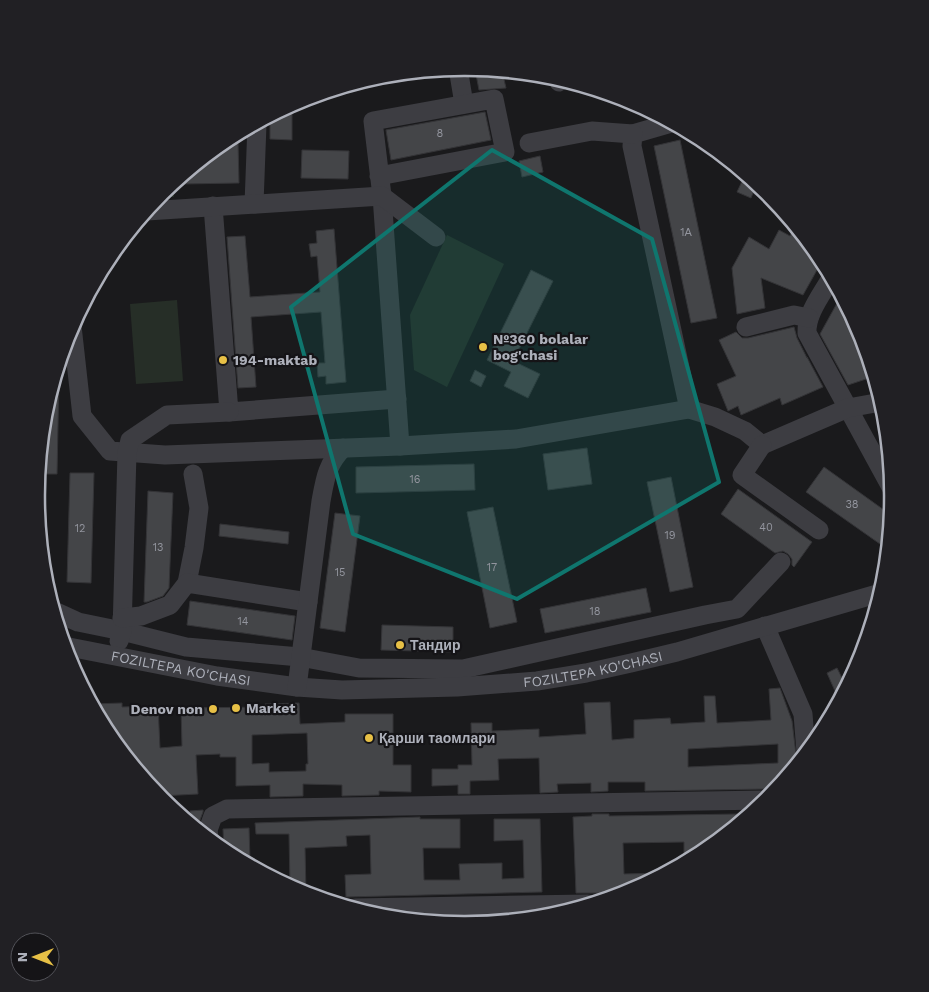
<svg xmlns="http://www.w3.org/2000/svg" width="929" height="992" font-family="'Work Sans',sans-serif">
	<style>
		.green { fill: #262e27 }
		.building { fill: #444548; stroke: #343437; fill-rule: evenodd }
		.lines { fill: none; stroke-linecap: round; stroke-linejoin: round }
		.minor { stroke: #3d3d42; stroke-width: 19 }
		.marked { fill: #0f766e; fill-opacity: 0.2; stroke: #0f766e; stroke-width: 4; stroke-linejoin: round }
		.poi-dot { fill: #e7c046; stroke: #151417; stroke-width: 2 }
		.labels { text-anchor: middle; dominant-baseline: central; stroke-width: 4.5; stroke-linejoin: round; paint-order: stroke }
		.number-label { font-size: 11px; fill: #93959e }
		.poi-label { font-size: 14px; font-weight: bold; fill: #adb0ba; stroke: #151417; text-anchor: start }
		.street-label { font-size: 14px; fill: #adb0ba; stroke: #151417 }
		.rim { fill: none; stroke: #adb0ba; stroke-width: 2.5 }
	</style>
	<rect width="100%" height="100%" fill="#1a1a1c"/>
	<g class="green">
		<path d="M173 184 174 197H158Z"/>
		<path d="M447 235 504 264 447 387 414 370 410 315Z"/>
		<path d="M177 300 183 381 136 384 130 304Z"/>
	</g>
	<g class="building">
		<path d="M475 69 502 71 506 88 479 90Z"/>
		<path d="M292 105V140L270 139V117Z"/>
		<path d="M485 112 491 140 391 160 386 130Z"/>
		<path d="M680 140 717 318 691 323 654 146Z"/>
		<path d="M222 143H238L239 183 182 184V177Z"/>
		<path d="M302 150 349 151 348 179 301 178Z"/>
		<path d="M540 156 543 172 522 177 519 161Z"/>
		<path d="M745 175 760 187 756 195 753 193 751 198 737 192Z"/>
		<path d="M795 227 822 261 803 295 761 278 765 308 737 314 732 268 749 237 769 249 779 230 790 236Z"/>
		<path d="M334 229 346 382 326 384V376L318 377 317 363H325L321 312 251 317 256 387 238 388 227 237 245 236 250 297 320 292 317 256 311 257 309 244 317 243 316 231Z"/>
		<path d="M531 270 553 281 513 361 540 374 528 398 504 386 511 372 487 360Z"/>
		<path d="M841 296 860 333 872 371 866 379 848 385 820 334Z"/>
		<path d="M794 327 797 338 807 358V357L823 387 782 405 780 398 741 415 738 406 728 411 717 384 736 376 719 340 736 332 742 338H748Z"/>
		<path d="M475 370 486 376 481 387 470 381Z"/>
		<path d="M56 376H59L57 474H38L45 412Z"/>
		<path d="M587 448 592 484 548 490 543 454Z"/>
		<path d="M474 464 475 490 356 493V467Z"/>
		<path d="M824 467 891 515 889 530 880 544 806 492Z"/>
		<path d="M70 473H94L91 583 67 582Z"/>
		<path d="M671 477 693 587 670 592 647 482Z"/>
		<path d="M738 489 812 542 794 567 792 565V559L788 554 783 551 775 553 721 514Z"/>
		<path d="M148 491 173 493 169 588 163 596 147 602H144Z"/>
		<path d="M493 507 517 622 490 628 467 512Z"/>
		<path d="M335 513 360 516 345 632 320 628Z"/>
		<path d="M220 524 289 532 288 544 219 536Z"/>
		<path d="M646 588 651 612 545 633 540 609Z"/>
		<path d="M190 601 295 616 292 640 187 625Z"/>
		<path d="M382 625 453 627V652L381 650Z"/>
		<path d="M837 668 846 686 839 700 827 673Z"/>
		<path d="M780 688 792 721 797 763 774 790 766 789 645 791V782H608V791L591 792V783L557 784 558 792 540 793 539 758 498 759 499 780 470 781V794H458V785L432 786V769H458V765H472L471 723H492V731L539 729V737L586 734 584 703 610 702 612 740 634 738V720L670 718 671 724 705 722 704 696H715L717 723 771 720 769 689ZM778 744V763L688 767V749Z"/>
		<path d="M122 703V707L158 706 160 748 182 746 181 708 265 707V704L299 703 300 724 345 722V714H393V765H411V792L379 791V795L342 796V785L303 784V796L270 797V785L236 786V757H220V754L196 755 198 794 160 796 108 734 92 704ZM307 733 308 764H306V771L269 772V763L252 764V735Z"/>
		<path d="M203 810V812L197 828 191 823 190 811Z"/>
		<path d="M592 814H609V816L739 814V822L702 852 684 862V842L623 843 624 874 663 873 623 893H576L573 817 592 816Z"/>
		<path d="M420 817V819H460V848H423L424 880H460L459 864 502 863V879L524 878 523 840 494 841V819H540L542 892 346 897 345 875 371 874 370 835 346 836 347 846 305 848 306 893 290 886 289 834H256L255 823Z"/>
		<path d="M249 828 250 860 243 861 224 850 223 829Z"/>
	</g>
	<g class="lines">
		<g class="minor">
			<path d="M458 68 464 104"/>
			<path d="M558 79 559 82"/>
			<path d="M671 123 633 134 632 146 689 409"/>
			<path d="M529 143 592 131 633 134"/>
			<path d="M379 176 505 152 494 99 373 121 382 196 400 446"/>
			<path d="M254 204 257 124"/>
			<path d="M213 206 229 412 397 399"/>
			<path d="M147 211 382 196 436 237"/>
			<path d="M831 278C822 294 806 314 807 333L892 489"/>
			<path d="M72 326 82 416 110 451 165 455 400 446 516 439 689 409 715 417 745 431 762 445 848 408 881 402"/>
			<path d="M746 327 794 315 809 318"/>
			<path d="M229 412 167 415 130 440 127 453 122 631 186 647 300 657 359 668 463 669 705 615 737 609 781 562"/>
			<path d="M762 445 742 475 819 530"/>
			<path d="M187 583 194 548 199 508 193 474"/>
			<path d="M54 611 78 622 122 631 119 641"/>
			<path d="M122 618 141 616 170 605 187 583 308 602"/>
			<path d="M765 626 803 714 806 752"/>
			<path id="s1" d="M64 646 217 676 297 687 342 690 457 687 537 681 586 673 631 663 677 652 880 593"/>
			<path d="M297 687 321 501C325 479 327 464 343 448"/>
			<path d="M209 837 208 830 213 816 227 809 766 800"/>
			<path d="M355 908 588 904"/>
		</g>
	</g>
	<path class="marked" d="M492 150 652 239 719 482 517 599 353 534 291 307Z"/>
	<g class="poi-dot">
		<circle cx="483" cy="347" r="5"/>
		<circle cx="223" cy="360" r="5"/>
		<circle cx="400" cy="645" r="5"/>
		<circle cx="236" cy="708" r="5"/>
		<circle cx="213" cy="709" r="5"/>
		<circle cx="369" cy="738" r="5"/>
	</g>
	<g class="labels">
		<g class="number-label">
			<text x="440" y="133">8</text>
			<text x="686" y="232">1А</text>
			<text x="415" y="479">16</text>
			<text x="852" y="504">38</text>
			<text x="766" y="527">40</text>
			<text x="80" y="528">12</text>
			<text x="670" y="535">19</text>
			<text x="158" y="547">13</text>
			<text x="492" y="567">17</text>
			<text x="340" y="572">15</text>
			<text x="595" y="611">18</text>
			<text x="243" y="621">14</text>
		</g>
		<g class="poi-label">
			<text x="493" y="339">№360 bolalar<tspan x="493" dy="16">bog'chasi</tspan></text>
			<text x="233" y="360">194-maktab</text>
			<text x="410" y="645">Тандир</text>
			<text x="246" y="708">Market</text>
			<text x="203" y="709" text-anchor="end">Denov non</text>
			<text x="379" y="738">Қарши таомлари</text>
		</g>
		<g class="street-label">
			<text stroke="none"><textPath href="#s1" startOffset="119">FOZILTEPA KO'CHASI</textPath></text>
			<text stroke="none"><textPath href="#s1" startOffset="534">FOZILTEPA KO'CHASI</textPath></text>
		</g>
	</g>
	<path d="M0 0H929V992H0ZM464 76H465A419 419 0 0 1 884 495V497A419 419 0 0 1 465 916H464A419 419 0 0 1 45 497V495A419 419 0 0 1 464 76Z" fill="#212024" fill-rule="evenodd"/>
	<path class="rim" d="M464 76H465A419 419 0 0 1 884 495V497A419 419 0 0 1 465 916H464A419 419 0 0 1 45 497V495A419 419 0 0 1 464 76Z"/>
	<g transform="translate(35 957) rotate(270)"><circle r="24" fill="#151417" stroke="#525258"/>
	<path d="M0-4L9 19L0 12L-9 19Z" fill="#e7c046"/>
	<text y="-8" font-size="14" font-weight="bold" text-anchor="middle" fill="#adb0ba">N</text>
	</g>
</svg>
